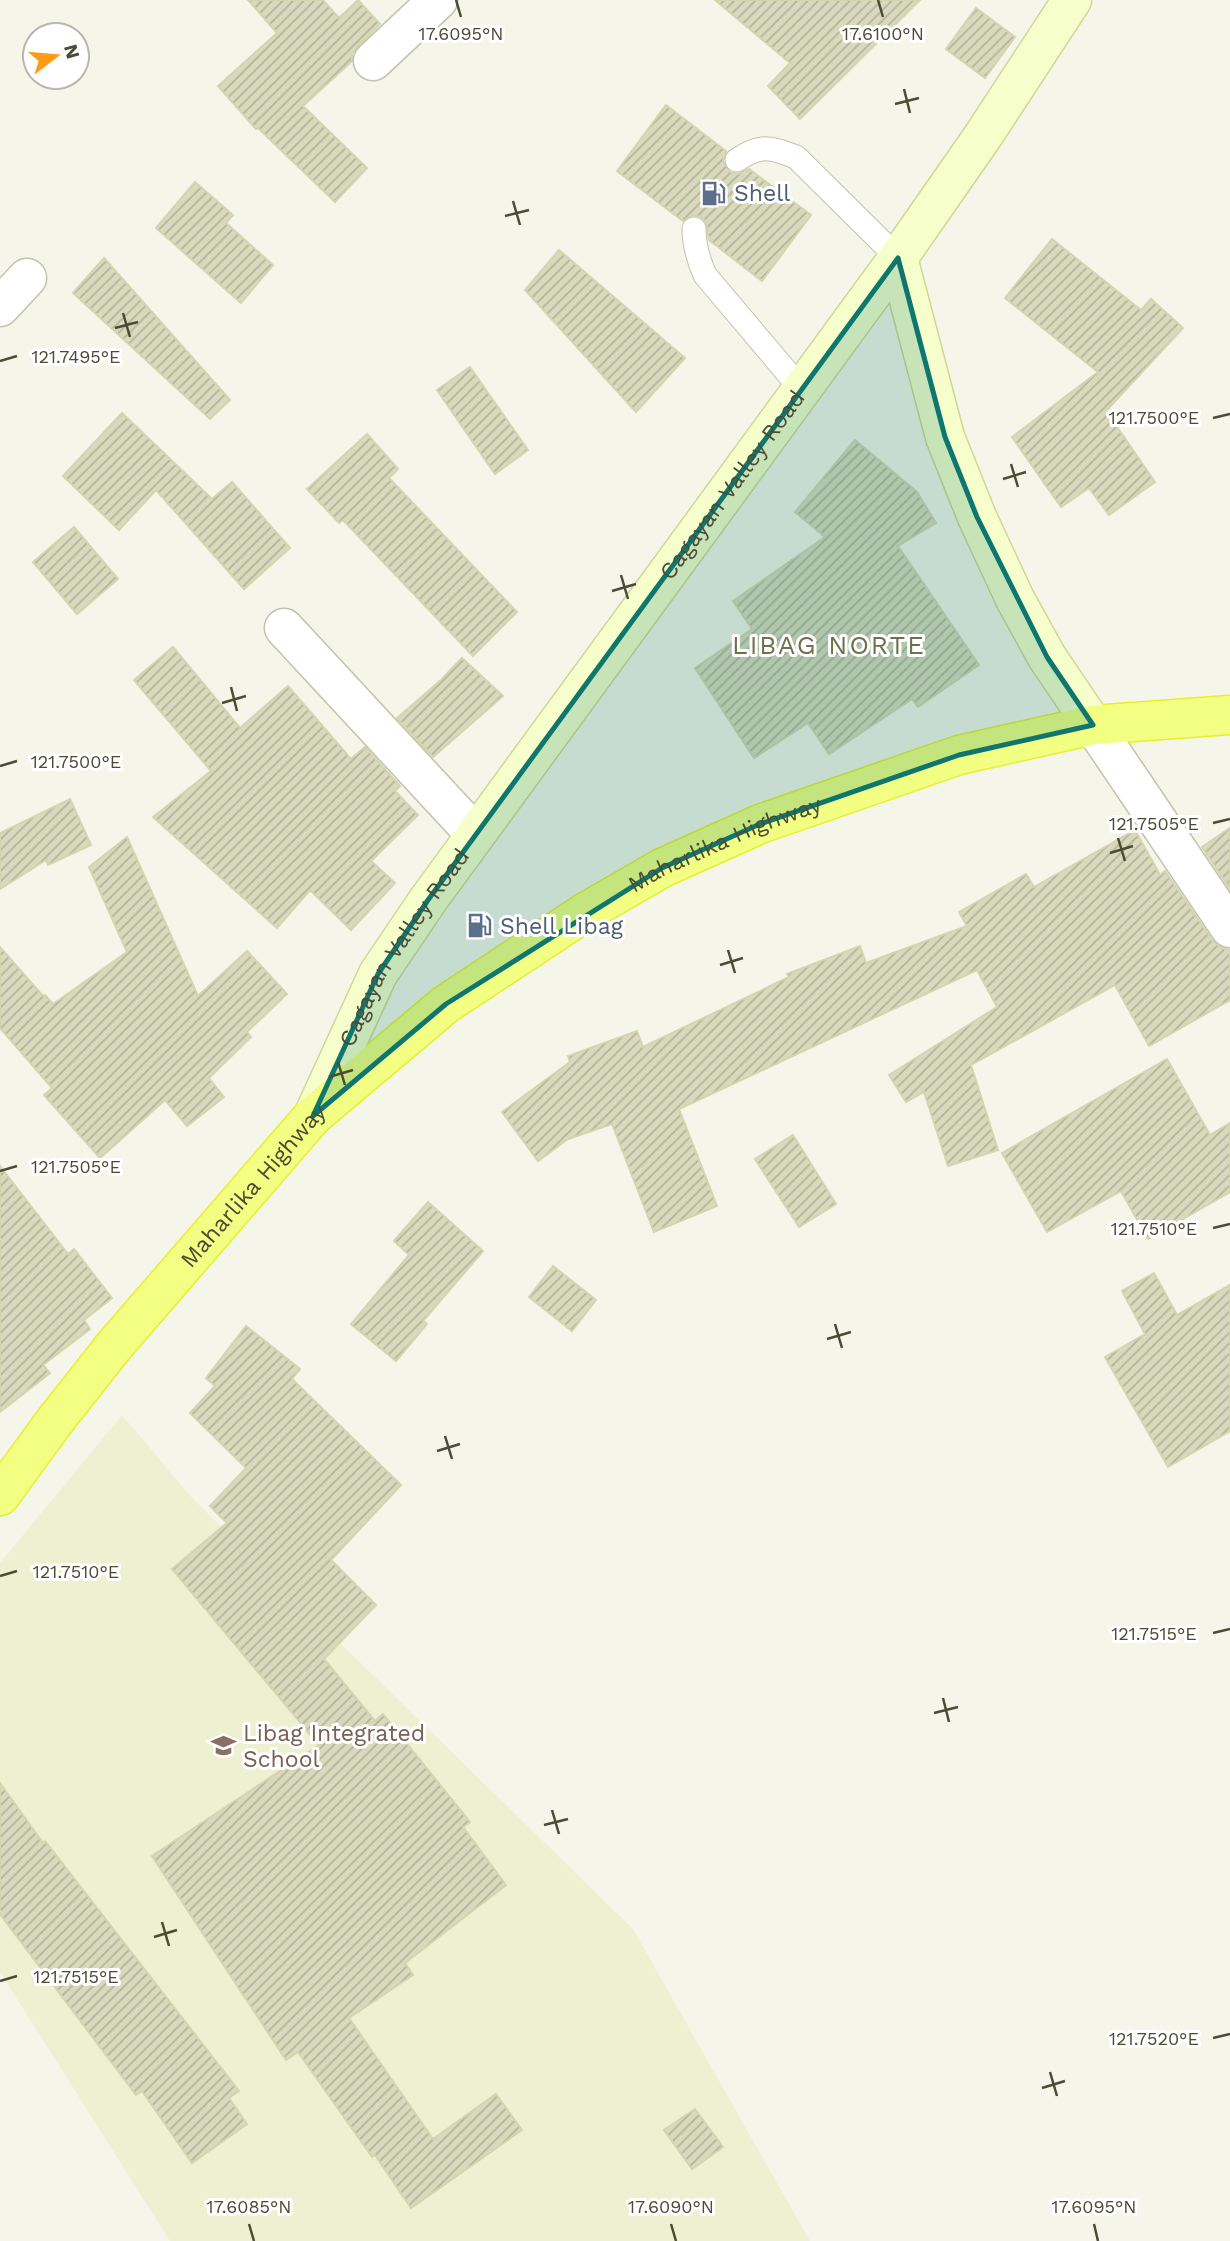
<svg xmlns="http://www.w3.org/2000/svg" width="1230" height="2241" font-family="'Work Sans',sans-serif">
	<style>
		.education { fill: #edf1d2 }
		.building { fill: url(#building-hatch); stroke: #d4d5af; stroke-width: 2 }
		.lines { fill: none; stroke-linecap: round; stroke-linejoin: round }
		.service-casing { stroke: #c1c3aa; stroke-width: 25 }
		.minor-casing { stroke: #c1c3aa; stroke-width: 41 }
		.secondary-casing { stroke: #ced892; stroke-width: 41 }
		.trunk-casing { stroke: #e6f029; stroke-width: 41 }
		.service { stroke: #fff; stroke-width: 23 }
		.minor { stroke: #fff; stroke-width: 38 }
		.secondary { stroke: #f6ffcb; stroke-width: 38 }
		.trunk { stroke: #f2ff83; stroke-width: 38 }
		.marked { fill: #0f766e; fill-opacity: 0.2; stroke: #0f766e; stroke-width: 5; stroke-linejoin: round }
		.ticks { fill: none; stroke: #4b4b36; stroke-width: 2.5 }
		.labels { text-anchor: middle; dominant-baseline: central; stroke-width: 6; stroke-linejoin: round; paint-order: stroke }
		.service-label { font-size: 23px; fill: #4e5e75; stroke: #fff; text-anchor: start }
		.street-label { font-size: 23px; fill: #4b4b36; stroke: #fff }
		.education-label { font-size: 23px; fill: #785e54; stroke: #fff; text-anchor: start }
		.quarter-label { font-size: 26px; letter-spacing: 2px; fill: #6f704c; stroke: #fff }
		.ticks-label { font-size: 18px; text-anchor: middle; fill: #4b4b36; stroke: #fff; stroke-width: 6; stroke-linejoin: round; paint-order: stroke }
	</style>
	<defs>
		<pattern id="building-hatch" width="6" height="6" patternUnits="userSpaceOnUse" patternTransform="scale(1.75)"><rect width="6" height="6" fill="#d9dabd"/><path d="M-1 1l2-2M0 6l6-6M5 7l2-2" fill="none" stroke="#b2b39a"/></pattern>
	</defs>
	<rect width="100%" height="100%" fill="#f5f6e9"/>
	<path class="education" d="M122 1415 194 1500 633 1929 810 2241H170L0 1972V1563Z"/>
	<g class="building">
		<path d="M248 0H323L339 18 358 0 380 24 358 46 352 54V61L303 106 367 168 335 202 258 128 256 129 218 86 277 33Z"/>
		<path d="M715 0H920L800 119 768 86 790 63Z"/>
		<path d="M976 8 1015 37 985 78 946 49Z"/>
		<path d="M666 105 726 151 723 161 730 172 738 174 749 169 811 215 762 281 709 240 706 222 701 217 693 215 683 221 617 171Z"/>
		<path d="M195 182 233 215 226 223 273 265 241 303 156 228Z"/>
		<path d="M1052 239 1141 310 1151 299 1183 328 1106 411 1155 482 1109 515 1089 488 1061 507 1012 437 1098 372 1005 298Z"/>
		<path d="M559 250 685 358 636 412 525 290Z"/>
		<path d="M104 258 230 400 210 419 73 293Z"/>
		<path d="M470 367 528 450 495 474 437 390Z"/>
		<path d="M122 413 212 499 232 482 290 548 244 589 156 490 119 530 63 476Z"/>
		<path d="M367 434 398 469 389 478 517 612 473 656 343 520 339 523 307 489Z"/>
		<path d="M855 440 917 492 936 523 898 546 979 665 918 707 912 699 829 754 808 723 754 758 695 668 752 629 733 601 825 537 795 512Z"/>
		<path d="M74 527 118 579 77 614 33 562Z"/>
		<path d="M173 647 240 728 288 686 351 759 365 747 400 786 395 791 418 815 371 861 395 883 351 930 310 890 277 928 153 817 211 771 134 680Z"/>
		<path d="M462 658 503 696 433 757 397 718 441 680Z"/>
		<path d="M70 799 91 845 48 865 46 860 0 889V833Z"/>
		<path d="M1230 828V889L1202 847Z"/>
		<path d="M1135 830 1160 875 1165 871 1212 940 1220 947 1230 950V1000L1149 1046 1115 985 971 1065 998 1150 948 1166 924 1092 906 1102 889 1075 997 1007 977 970 679 1109 717 1206 654 1232 612 1124 568 1139 538 1161 502 1112 570 1062 568 1056 637 1031 643 1047 789 977 787 974 860 946 866 963 967 926 959 912 1026 874 1034 887Z"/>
		<path d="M127 837 198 996 247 951 287 994 247 1032 251 1037 209 1078 224 1097 187 1126 165 1100 100 1158 44 1095 52 1088 0 1028V947L43 996 45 995 53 1004 127 952 89 867Z"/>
		<path d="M1167 1059 1210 1135 1230 1123V1192L1148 1239 1121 1191 1047 1232 1002 1153Z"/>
		<path d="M793 1135 836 1204 799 1227 755 1159Z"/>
		<path d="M0 1166 68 1254 74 1249 112 1298 84 1320 90 1329 43 1365 50 1373 0 1412Z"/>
		<path d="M428 1202 483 1251 423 1321 427 1324 396 1361 351 1324 409 1255 394 1241Z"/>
		<path d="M553 1266 596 1300 572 1331 529 1297Z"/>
		<path d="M1154 1273 1177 1315 1230 1285V1431L1168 1467 1105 1357 1145 1334 1122 1291Z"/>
		<path d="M246 1326 300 1369 292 1379 401 1485 331 1560 376 1605 324 1659 375 1721 383 1714 470 1822 463 1827 506 1885 405 1963 413 1975 349 2018 433 2139 496 2094 522 2130 411 2208 375 2155 372 2157 298 2052 286 2060 152 1856 319 1745 172 1569 227 1523 210 1506 246 1468 190 1413 215 1386 206 1378Z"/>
		<path d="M0 1783 43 1843 45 1841 239 2091 229 2098 247 2124 192 2163 142 2091 136 2095 0 1914Z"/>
		<path d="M695 2109 723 2147 692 2169 664 2130Z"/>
	</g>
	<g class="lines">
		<defs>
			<g id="service">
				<path d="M737 160C761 144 770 147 796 157L898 258"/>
				<path d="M694 229C694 246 698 259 705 275L802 390"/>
			</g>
			<g id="minor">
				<path d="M373 61 438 0"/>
				<path d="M0 307 27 278"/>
				<path d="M284 628 475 834"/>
				<path d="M1093 725 1230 928"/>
			</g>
			<g id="secondary">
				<path d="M898 258 945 437 977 517 1015 599 1047 657 1093 725"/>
				<path id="s1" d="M313 1116 378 974 428 900 898 258 983 136 1072 0"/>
			</g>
			<g id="trunk">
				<path id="s2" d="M0 1496 54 1422 114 1346 313 1116 446 1004 584 913 662 868 760 824 959 755 1093 725 1230 715"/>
			</g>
		</defs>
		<use href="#service" class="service-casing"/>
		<use href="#minor" class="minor-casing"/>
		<use href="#secondary" class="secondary-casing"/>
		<use href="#trunk" class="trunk-casing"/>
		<use href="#service" class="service"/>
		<use href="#minor" class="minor"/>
		<use href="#secondary" class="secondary"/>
		<use href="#trunk" class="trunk"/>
	</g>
	<path class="marked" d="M898 258 945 437 977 517 1047 657 1093 725 959 755 760 824 662 868 446 1004 313 1116 378 974 428 900Z"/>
	<path class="ticks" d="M456 0 461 17M878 0 883 17M904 89 910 113M895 104 919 98M513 201 520 225M505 216 529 210M123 313 130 337M115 328 138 322M0 361 17 356M1213 418 1230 414M1011 464 1018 487M1003 479 1026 472M621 575 628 599M612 591 636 584M231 687 237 711M222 703 246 696M0 766 17 761M1213 823 1230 819M1118 838 1125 861M1110 853 1133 846M728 950 735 973M720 965 743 958M338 1062 345 1085M329 1077 353 1070M0 1171 17 1166M1213 1228 1230 1224M835 1324 842 1348M827 1339 851 1332M445 1436 452 1459M437 1451 460 1444M0 1576 17 1571M1213 1633 1230 1629M943 1698 949 1722M934 1713 958 1707M552 1810 559 1834M544 1825 568 1819M162 1922 169 1946M154 1937 177 1930M0 1981 17 1976M1213 2038 1230 2034M1050 2072 1057 2096M1042 2088 1065 2081M249 2224 254 2241M671 2224 676 2241M1094 2224 1098 2241"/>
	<defs>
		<symbol id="fuel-bare" viewBox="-9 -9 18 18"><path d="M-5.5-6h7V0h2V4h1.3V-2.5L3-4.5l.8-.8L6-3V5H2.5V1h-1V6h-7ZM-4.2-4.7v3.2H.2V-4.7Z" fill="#5c6f8a" stroke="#fff" stroke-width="2.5" paint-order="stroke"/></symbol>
		<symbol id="school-bare" viewBox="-9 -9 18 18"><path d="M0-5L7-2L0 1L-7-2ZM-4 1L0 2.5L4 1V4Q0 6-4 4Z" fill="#8d6e63" stroke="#fff" stroke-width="2.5" paint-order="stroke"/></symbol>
	</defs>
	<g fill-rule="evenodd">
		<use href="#fuel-bare" x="696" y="176" width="35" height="35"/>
		<use href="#fuel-bare" x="462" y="908" width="35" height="35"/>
		<use href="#school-bare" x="206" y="1728" width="35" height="35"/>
	</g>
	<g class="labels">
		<g class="service-label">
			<text x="734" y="193">Shell</text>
			<text x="500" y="926">Shell Libag</text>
		</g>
		<g class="street-label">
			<text stroke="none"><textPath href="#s1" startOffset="760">Cagayan Valley Road</textPath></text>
			<text stroke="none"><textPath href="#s2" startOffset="989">Maharlika Highway</textPath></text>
			<text stroke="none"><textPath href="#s1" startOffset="192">Cagayan Valley Road</textPath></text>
			<text stroke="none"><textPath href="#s2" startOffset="401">Maharlika Highway</textPath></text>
		</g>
		<g class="education-label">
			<text x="243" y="1733">Libag Integrated<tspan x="243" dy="26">School</tspan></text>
		</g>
		<g class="quarter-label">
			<text x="829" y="645">LIBAG NORTE</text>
		</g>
	</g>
	<g class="ticks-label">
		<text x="461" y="40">17.6095°N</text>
		<text x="883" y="40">17.6100°N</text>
		<text x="76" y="363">121.7495°E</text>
		<text x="1154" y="424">121.7500°E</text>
		<text x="76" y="768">121.7500°E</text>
		<text x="1154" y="830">121.7505°E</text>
		<text x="76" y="1173">121.7505°E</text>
		<text x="1154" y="1235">121.7510°E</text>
		<text x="76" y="1578">121.7510°E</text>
		<text x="1154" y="1640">121.7515°E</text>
		<text x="76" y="1983">121.7515°E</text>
		<text x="1154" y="2045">121.7520°E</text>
		<text x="249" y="2213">17.6085°N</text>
		<text x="671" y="2213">17.6090°N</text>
		<text x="1094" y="2213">17.6095°N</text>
	</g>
	<g transform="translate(56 56) rotate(74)"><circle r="33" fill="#ffffff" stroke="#b7b7af" stroke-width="2"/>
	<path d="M0-5L12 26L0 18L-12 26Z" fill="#ff9b18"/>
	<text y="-10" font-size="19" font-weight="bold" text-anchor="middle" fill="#4b4b36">N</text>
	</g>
</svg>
